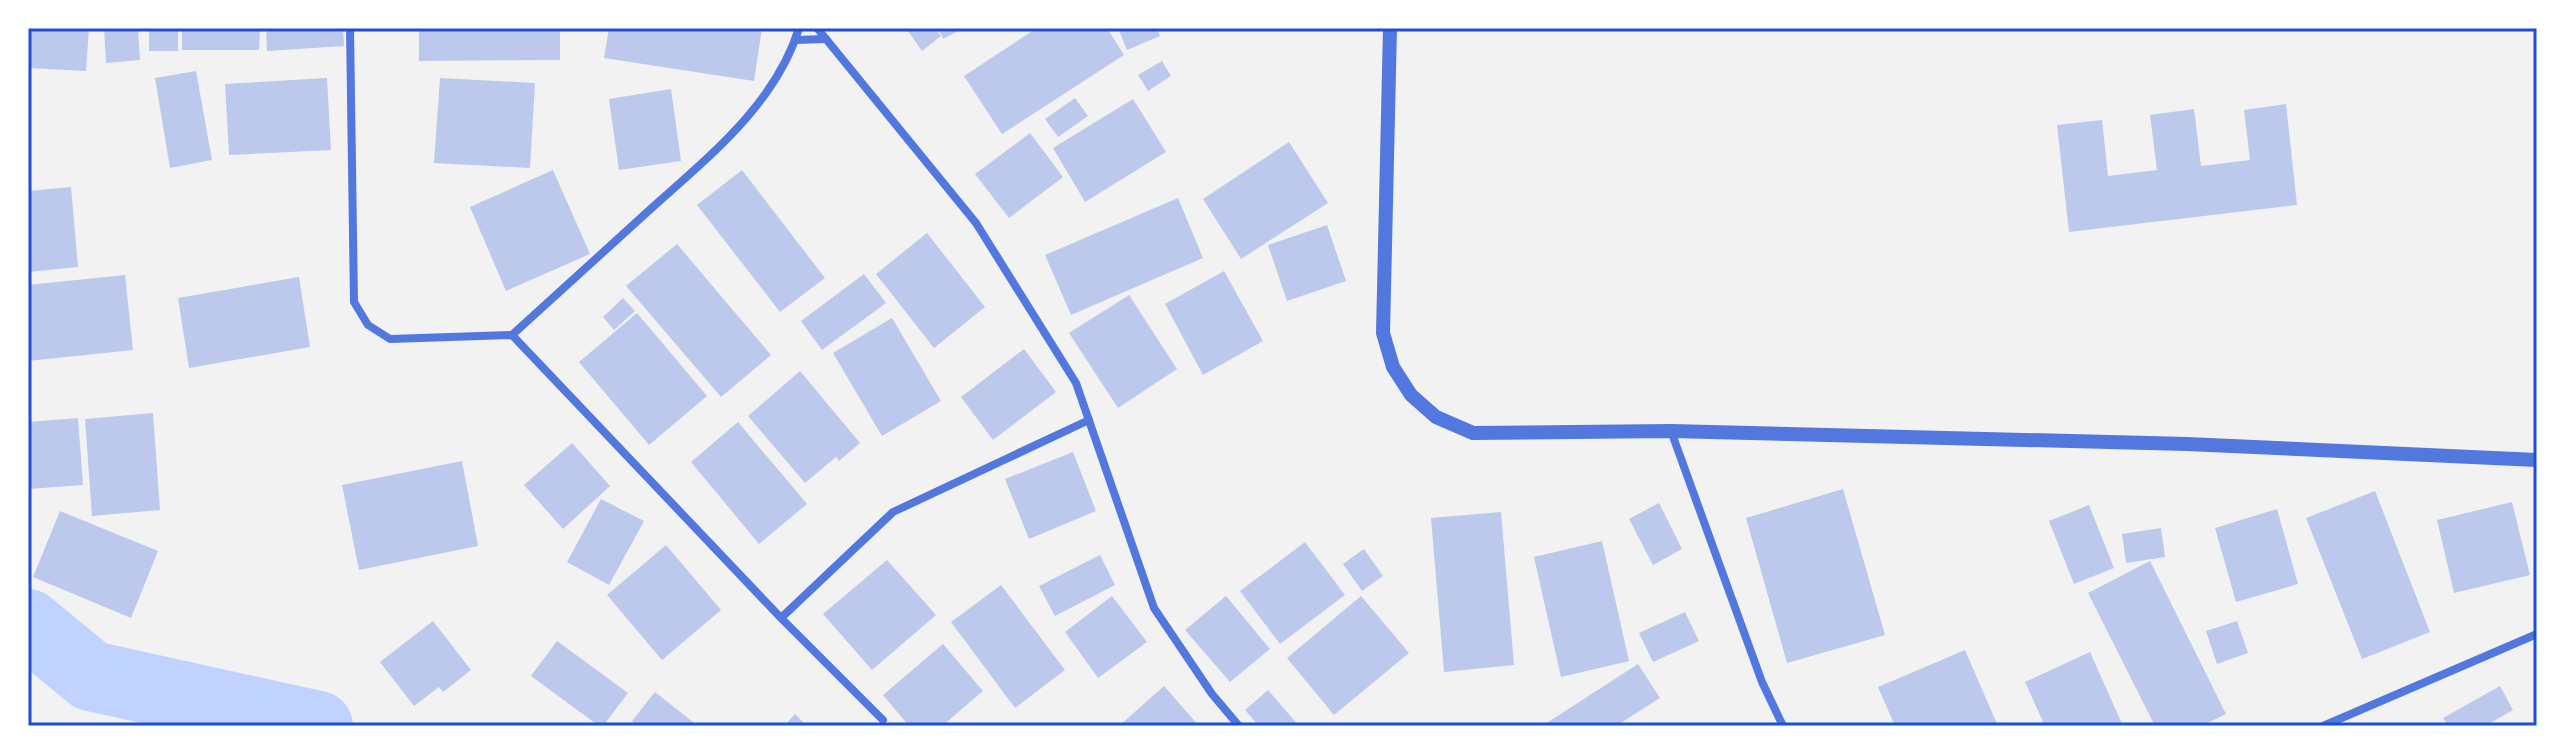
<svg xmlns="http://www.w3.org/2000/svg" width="2565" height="754" font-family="'DM Sans',sans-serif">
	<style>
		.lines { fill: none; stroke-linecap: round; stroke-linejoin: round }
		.river { stroke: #bfd3fe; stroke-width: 70 }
		.building { fill: #bdc9ec }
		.minor { stroke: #5277de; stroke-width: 8 }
		.tertiary { stroke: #5277de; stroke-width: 14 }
		.neatline { fill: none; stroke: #1d4ed8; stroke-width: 3 }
	</style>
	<rect width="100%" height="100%" fill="#f2f2f2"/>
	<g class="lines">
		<path class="river" d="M28 624 91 676 318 726"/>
	</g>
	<g class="building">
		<path d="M28 28H89L86 71 28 68Z"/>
		<path d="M104 28H138L140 60 106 63Z"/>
		<rect x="149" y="28" width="29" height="23"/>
		<path d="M182 28H260L259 50H182Z"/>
		<path d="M266 28H343L344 46 267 51Z"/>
		<path d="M419 28H560V60L419 61Z"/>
		<path d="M609 28H762L754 81 604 58Z"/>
		<path d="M912 28H935L941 36 922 51 908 31Z"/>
		<path d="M938 28H964L943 39Z"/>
		<path d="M1037 28H1107L1124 55 1002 134 964 76Z"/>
		<path d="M1118 28H1157L1160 36 1127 50Z"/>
		<path d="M1162 61 1171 76 1148 91 1138 75Z"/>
		<path d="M196 71 212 160 170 168 155 78Z"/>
		<path d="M327 78 331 150 229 155 225 84Z"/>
		<path d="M440 78 535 83 530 168 434 163Z"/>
		<path d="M671 89 681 161 619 170 609 99Z"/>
		<path d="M1075 98 1088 116 1058 137 1045 119Z"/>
		<path d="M1133 99 1166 152 1085 202 1053 148Z"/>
		<path d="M2286 104 2297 205 2069 232 2057 125 2102 120 2108 176 2157 170 2150 115 2194 109 2201 166 2250 160 2244 110Z"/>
		<path d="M1030 133 1063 177 1009 218 975 174Z"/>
		<path d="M1289 142 1328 203 1241 259 1203 199Z"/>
		<path d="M553 170 590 254 506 291 470 207Z"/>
		<path d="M742 170 825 278 780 312 697 205Z"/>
		<path d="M71 187 78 267 28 272V191Z"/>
		<path d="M1178 198 1203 258 1071 315 1045 255Z"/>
		<path d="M1327 225 1346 281 1287 301 1268 245Z"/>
		<path d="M927 233 985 307 934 348 876 274Z"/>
		<path d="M677 244 771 355 721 397 626 286Z"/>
		<path d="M1224 271 1263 341 1203 375 1165 304Z"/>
		<path d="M864 274 886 303 822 350 801 321Z"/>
		<path d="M125 275 133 350 28 361V285Z"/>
		<path d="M299 277 310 347 189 368 178 298Z"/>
		<path d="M1129 295 1177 369 1118 408 1069 333Z"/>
		<path d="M623 298 635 311 614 330 603 317Z"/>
		<path d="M637 313 707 396 649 445 579 362Z"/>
		<path d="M892 318 941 401 882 436 833 353Z"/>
		<path d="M1024 349 1056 392 993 440 961 397Z"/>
		<path d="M800 371 860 443 839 461 836 457 805 483 748 416Z"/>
		<path d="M153 413 160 510 92 516 85 419Z"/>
		<path d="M78 418 83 485 28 489V422Z"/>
		<path d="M738 422 807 504 759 544 691 462Z"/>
		<path d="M572 443 610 486 563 529 524 485Z"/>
		<path d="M1073 452 1096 511 1029 539 1005 479Z"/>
		<path d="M462 461 478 546 359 570 342 485Z"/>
		<path d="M1843 489 1885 635 1787 663 1746 518Z"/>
		<path d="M2375 491 2430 632 2362 659 2306 518Z"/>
		<path d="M601 499 644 521 609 585 567 562Z"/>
		<path d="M2512 502 2530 575 2454 593 2437 520Z"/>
		<path d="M1659 503 1682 549 1653 565 1629 519Z"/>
		<path d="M2089 505 2114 568 2074 584 2049 521Z"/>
		<path d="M2277 509 2298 584 2236 602 2215 528Z"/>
		<path d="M60 511 158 551 131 618 33 577Z"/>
		<path d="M1501 512 1514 665 1444 672 1431 518Z"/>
		<path d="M2161 528 2165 557 2126 563 2122 534Z"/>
		<path d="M1602 541 1629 661 1561 677 1534 557Z"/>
		<path d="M1305 542 1345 595 1280 644 1240 591Z"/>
		<path d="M666 545 721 610 662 660 607 595Z"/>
		<path d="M1364 549 1383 576 1362 591 1343 564Z"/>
		<path d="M1100 555 1115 585 1055 616 1039 586Z"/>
		<path d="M887 560 936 615 872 670 823 614Z"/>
		<path d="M2150 561 2226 714 2201 726H2155L2088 593Z"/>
		<path d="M1001 585 1065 670 1015 708 951 622Z"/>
		<path d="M1112 596 1147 642 1098 678 1065 632Z"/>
		<path d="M1226 596 1270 649 1230 682 1185 630Z"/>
		<path d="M1361 596 1409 653 1334 715 1287 658Z"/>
		<path d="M1685 612 1699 641 1653 662 1639 633Z"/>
		<path d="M433 621 471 670 443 692 439 687 414 706 380 662Z"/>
		<path d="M2237 621 2248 653 2217 664 2206 631Z"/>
		<path d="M557 641 628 693 603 726H599L531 676Z"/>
		<path d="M943 644 983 691 942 726H909L883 695Z"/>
		<path d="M1965 650 1997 724 2003 722 2005 726H1895L1878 687Z"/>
		<path d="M2090 652 2123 726H2045L2025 682Z"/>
		<path d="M1638 664 1660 698 1616 726H1542Z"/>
		<path d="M1164 686 1199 726H1119Z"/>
		<path d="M2500 686 2513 710 2485 726H2448L2443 718Z"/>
		<path d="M1268 690 1299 726H1259L1245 710Z"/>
		<path d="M655 692 698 726H638L632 721Z"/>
		<path d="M795 714 807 726H784Z"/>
	</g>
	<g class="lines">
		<g class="minor">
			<path d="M350 28 354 302 368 325 390 339 512 335 781 618"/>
			<path d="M817 28 976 223 1076 383 1154 608 1212 694 1239 726"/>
			<path d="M795 40 826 39"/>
			<path d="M512 335C556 295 600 255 644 215 702 162 775 107 799 28"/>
			<path d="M1671 431 1762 682 1783 726"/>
			<path d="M883 720 781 618 893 512 1089 420"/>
			<path d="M2323 726 2537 634"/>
		</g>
		<path class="tertiary" d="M1390 28 1383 333 1393 367 1411 395 1436 417 1473 433 1671 431 2187 444 2537 460"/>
	</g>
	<rect width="2565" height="754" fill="none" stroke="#ffffff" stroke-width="60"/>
	<rect x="30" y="30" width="2505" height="694" class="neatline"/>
</svg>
